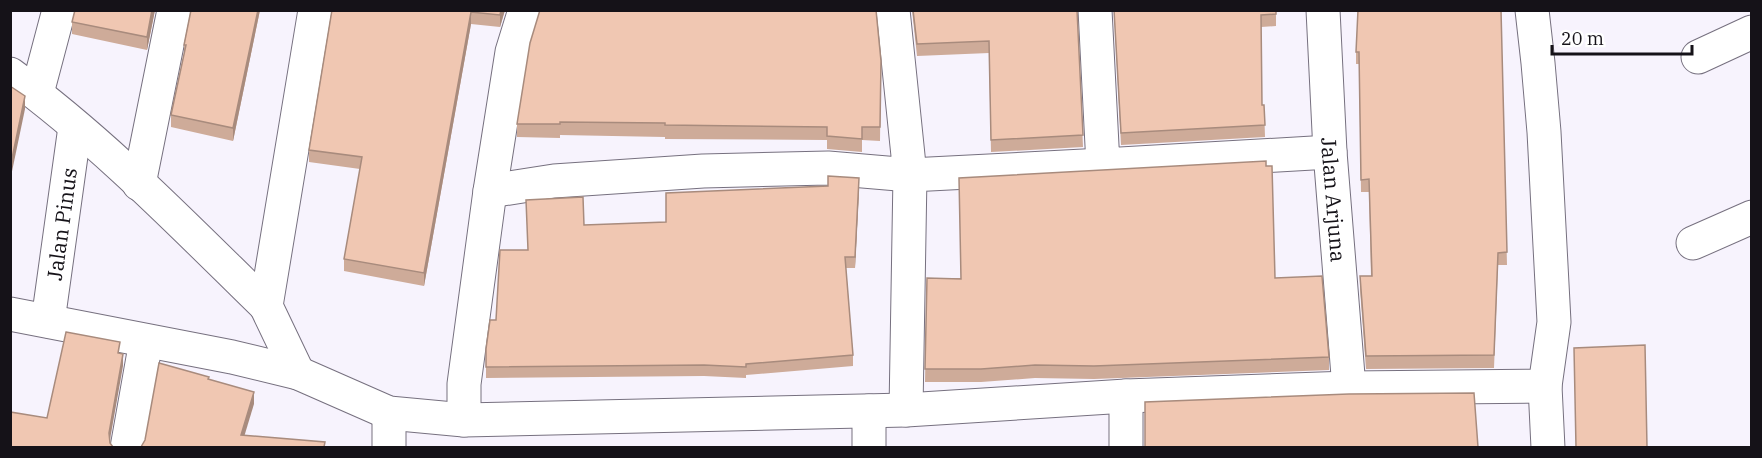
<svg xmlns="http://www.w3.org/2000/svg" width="1762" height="458" font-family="'IBM Plex Serif',serif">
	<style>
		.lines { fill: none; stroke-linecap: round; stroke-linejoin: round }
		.minor-casing { stroke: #76707f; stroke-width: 35 }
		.minor { stroke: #fff; stroke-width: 33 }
		.wall { fill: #ceab99 }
		.shaded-wall { fill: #a88b7d }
		.building { fill: #f0c7b2; stroke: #a88b7d; stroke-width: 1.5 }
		.labels { text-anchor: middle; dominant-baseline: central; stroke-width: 4.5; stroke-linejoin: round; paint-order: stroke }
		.street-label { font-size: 21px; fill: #151218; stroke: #fff }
	</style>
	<rect width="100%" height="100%" fill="#f7f3fd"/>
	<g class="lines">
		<defs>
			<g id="minor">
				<path d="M1095 10 1103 165 1330 152"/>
				<path id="s1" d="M1323 10 1330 152 1349 388"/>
				<path d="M1698 57 1752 32"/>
				<path d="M10 74C103 142 184 226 266 306"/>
				<path d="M37 93 59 10"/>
				<path d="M139 184 174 10"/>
				<path d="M490 191 554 181 703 171 828 168 910 175 893 10"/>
				<path d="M1693 243 1752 217"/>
				<path d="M10 314 232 357 298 373 389 413 464 420 906 410 1126 396 1349 388 1545 386 1554 322 1544 132 1538 63 1532 10"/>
				<path id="s2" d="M48 321 75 127"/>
				<path d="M298 373 266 306 315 10"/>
				<path d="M1545 386 1548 448"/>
				<path d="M906 410 910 175 1103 165"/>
				<path d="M389 413V448"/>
				<path d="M464 420V384L490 191 512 52 525 10"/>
				<path d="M127 448 146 341"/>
				<path d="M869 448V411"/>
				<path d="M1126 448V396"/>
			</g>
		</defs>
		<use href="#minor" class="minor-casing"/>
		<use href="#minor" class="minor"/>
	</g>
	<g class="wall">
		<path d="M75 10H155L147 50 72 34V22Z"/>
		<path d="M260 10 233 141 171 127V115L184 57V45Z"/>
		<path d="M332 10H505L500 27 471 24 424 286 344 271V259L360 169 309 162V150Z"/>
		<path d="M912 10H1077L1083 147 991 152 989 53 917 56Z"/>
		<path d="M1114 10H1276V26L1261 27 1262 105H1264L1265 137 1121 145Z"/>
		<path d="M1501 10 1507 265H1498L1494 368 1366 369 1360 289V276H1371L1369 192H1361L1359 64H1356V52Z"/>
		<path d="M881 61 880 141 862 140V152L827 149V140L665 139V137L560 135V138L517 137V124Z"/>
		<path d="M859 189 855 268H846L853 355V366L746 375V378L704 376 486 378V349L496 320 527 250 584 225 666 222Z"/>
		<path d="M927 278H1275L1329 357V370L1094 379 1035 378 981 382H925Z"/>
	</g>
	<g class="shaded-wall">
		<path d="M152 10H155L147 50V37Z"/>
		<path d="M258 10H260L233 141V128Z"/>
		<path d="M501 10H505L500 27V15Z"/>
		<path d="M471 12V24L424 286V273Z"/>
		<path d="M25 96V109L10 181V168Z"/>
		<path d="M859 178V189L855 268V257Z"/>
		<path d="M123 354V366L109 445V433Z"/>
		<path d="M254 392V404L241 447V435Z"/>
	</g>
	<g class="building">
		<path d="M75 10H152L147 37 72 22Z"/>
		<path d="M191 10H258L233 128 171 115 186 45H184Z"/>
		<path d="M332 10H501L500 15 471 12 424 273 344 259 362 157 309 150Z"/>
		<path d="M540 10H876L881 61 880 127H862V139L827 136V127L665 125V123L560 122V124H517L530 43Z"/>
		<path d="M913 10H1077L1083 135 991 140 989 41 917 44Z"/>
		<path d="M1114 10H1276V14L1261 15 1262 105H1264L1265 125 1121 133Z"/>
		<path d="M1358 10H1501L1507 252 1498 253 1494 355 1366 356 1360 276H1372L1369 179 1361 180 1359 52H1356Z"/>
		<path d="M10 86 25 96 10 168Z"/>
		<path d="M1266 161V166H1272L1275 278 1322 276 1329 357 1094 366 1035 365 981 369H925L927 278 961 279 959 178Z"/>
		<path d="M828 176 859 178 855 257H845L853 355 746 364V367L704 365 486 367V349L490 320H496L500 250H528L526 200 583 197 584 225 666 222V193L828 186Z"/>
		<path d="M66 332 120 342 118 353 123 354 109 433 110 443 113 447H10V412L47 418Z"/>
		<path d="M1645 345 1647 447H1576L1574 348Z"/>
		<path d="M159 363 209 377 208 379 254 392 241 435 325 442 324 447H141L145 440Z"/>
		<path d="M1474 393 1478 447H1145V402L1349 394Z"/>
	</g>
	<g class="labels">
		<g class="street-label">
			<text stroke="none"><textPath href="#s1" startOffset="190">Jalan Arjuna</textPath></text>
			<text stroke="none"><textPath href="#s2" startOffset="98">Jalan Pinus</textPath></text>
		</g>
	</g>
	<rect width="1762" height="458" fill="none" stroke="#151218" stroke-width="24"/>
	<path d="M1552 45v9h140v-9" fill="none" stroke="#151218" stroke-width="3"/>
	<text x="1561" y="45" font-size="18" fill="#151218" stroke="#ffffff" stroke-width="4.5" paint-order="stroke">20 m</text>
</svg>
